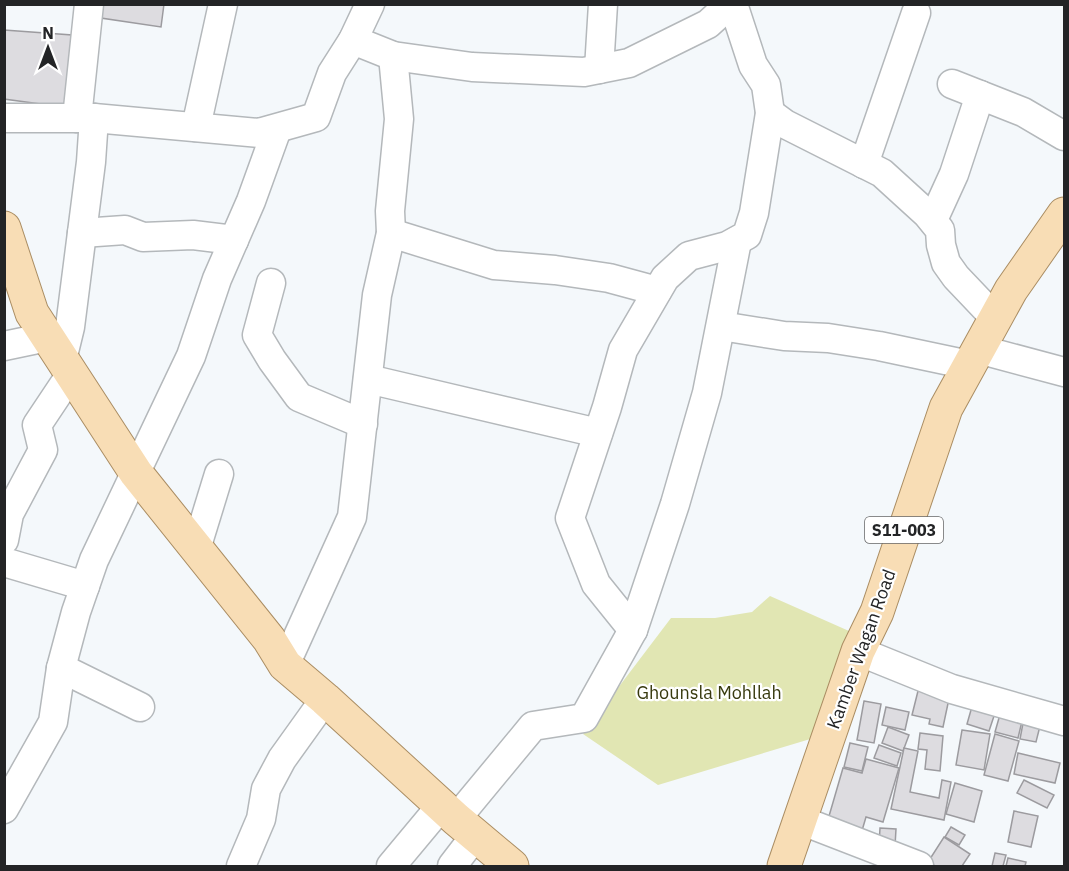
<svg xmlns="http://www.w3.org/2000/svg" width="1069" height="871" font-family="'IBM Plex Sans',sans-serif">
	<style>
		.green { fill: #e1e6b3 }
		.building { fill: #dddce0; stroke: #9c9b9f; stroke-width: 1.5 }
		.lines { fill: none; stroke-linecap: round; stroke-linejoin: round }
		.minor-casing { stroke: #b4b8bb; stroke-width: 31 }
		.major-casing { stroke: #aa8d63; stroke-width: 35 }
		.minor { stroke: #fff; stroke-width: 28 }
		.major { stroke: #f8ddb5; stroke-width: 33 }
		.labels { text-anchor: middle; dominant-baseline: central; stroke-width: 4.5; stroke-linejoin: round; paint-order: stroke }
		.shield { fill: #fff; stroke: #656667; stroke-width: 1.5 }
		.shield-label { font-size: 16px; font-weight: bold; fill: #232426 }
		.street-label { font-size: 18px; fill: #232426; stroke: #fff }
		.park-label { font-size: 18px; fill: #383a0e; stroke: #fff }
	</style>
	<rect width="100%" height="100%" fill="#f4f8fb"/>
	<path class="green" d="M770 596 849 631 817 737 658 785 583 734 671 618H715L752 612Z"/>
	<g class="building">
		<path d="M102 4H164L161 27 101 18Z"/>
		<path d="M4 30 72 35 70 108 4 99Z"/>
		<path d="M919 687 950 694 943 727 929 724 930 719 912 715Z"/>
		<path d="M864 701 881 704 874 743 857 740Z"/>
		<path d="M973 703 996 710 989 731 967 724Z"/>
		<path d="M886 707 909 712 905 730 882 725Z"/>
		<path d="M1001 711 1023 717 1018 738 995 732Z"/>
		<path d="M1024 718 1041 722 1036 742 1020 739Z"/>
		<path d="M888 727 909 735 903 751 882 743Z"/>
		<path d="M962 730 990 734 984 770 956 765Z"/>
		<path d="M920 733 943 736 940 771 925 769 927 750 918 749Z"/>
		<path d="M995 734 1019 741 1008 781 984 775Z"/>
		<path d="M850 743 868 747 862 771 844 767Z"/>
		<path d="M879 745 901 753 897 766 874 758Z"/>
		<path d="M904 748 918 751 910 792 939 798 942 780 951 782 944 820 891 809Z"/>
		<path d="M1018 753 1060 763 1055 783 1014 774Z"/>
		<path d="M866 759 899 768 883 822 866 817 861 834 827 823 843 768 862 773Z"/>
		<path d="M1024 780 1054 795 1047 808 1017 793Z"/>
		<path d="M955 783 982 791 974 822 946 814Z"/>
		<path d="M1014 811 1038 816 1031 847 1008 842Z"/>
		<path d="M951 827 965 835 959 845 945 837Z"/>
		<path d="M880 828 896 829 895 846 879 845Z"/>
		<path d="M944 837 970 854 962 866H935L928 862Z"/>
		<path d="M995 853 1006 855 1003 866H992Z"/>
		<path d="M1008 858 1026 862 1025 866H1006Z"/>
	</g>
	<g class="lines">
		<defs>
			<g id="minor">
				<path d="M353 40 393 56 472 67 584 72 629 63 708 24 730 4"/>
				<path d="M599 69 603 4"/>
				<path d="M952 84 1023 112 1064 136"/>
				<path d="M770 113 785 124 882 173 927 214 940 230 941 245 946 263 956 277 995 318"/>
				<path d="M4 118H94L259 133 316 117 332 73 353 40 370 4"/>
				<path d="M77 118 89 4"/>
				<path d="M196 127 223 4"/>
				<path d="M864 164 916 13"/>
				<path d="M933 220 954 174 980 95"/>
				<path d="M82 233 125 230 143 237 193 235 234 240"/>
				<path d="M391 233 494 265 555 270 609 278 657 291"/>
				<path d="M271 283 257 335 272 360 299 397 363 424"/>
				<path d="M721 326 784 336 828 338 879 346 969 365"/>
				<path d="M4 346 47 337"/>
				<path d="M978 349 1064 372"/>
				<path d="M62 360 70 327 91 162 94 118"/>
				<path d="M368 379 598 433"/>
				<path d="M4 540 9 514 43 450 37 425 71 374"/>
				<path d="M196 549 219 474"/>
				<path d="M4 562 85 586"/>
				<path d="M633 630 596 584 570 518 607 407 623 350 665 278 689 256 727 246 747 235 754 213 770 113 766 85 753 65 733 4"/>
				<path d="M858 651 952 689 1064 721"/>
				<path d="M285 665 352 517 377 295 391 233 390 211 399 119 393 56"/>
				<path d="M61 668 140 707"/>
				<path d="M4 809 53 722 61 668 76 612 94 560 191 356 217 279 251 201 277 129"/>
				<path d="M456 819 533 726 584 718 633 630 675 504 707 393 737 241"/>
				<path d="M800 820 919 866"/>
				<path d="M241 866 261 819 266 789 282 759 325 699"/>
				<path d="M391 866 441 806"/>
				<path d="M452 866 475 836"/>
			</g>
			<g id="major">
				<path d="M4 228 32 313 136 473 269 639 285 665 325 699 456 819 512 866"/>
				<path d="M784 866 858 651 877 612 946 408 1011 290 1064 214"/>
			</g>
		</defs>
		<use href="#minor" class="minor-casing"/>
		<use href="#major" class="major-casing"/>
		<use href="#minor" class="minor"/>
		<use href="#major" class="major"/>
	</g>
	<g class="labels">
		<rect class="shield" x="865" y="517" width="78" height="26" rx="4.5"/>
		<g class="shield-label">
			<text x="904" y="530">S11-003</text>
		</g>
		<g class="street-label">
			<text transform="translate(861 649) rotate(-70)">Kamber Wagan Road</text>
		</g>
		<g class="park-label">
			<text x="709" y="692">Ghounsla Mohllah</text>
		</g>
	</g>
	<rect width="1069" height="871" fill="none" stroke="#232426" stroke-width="12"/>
	<g transform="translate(48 48)" stroke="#ffffff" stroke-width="4.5" paint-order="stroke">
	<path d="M0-4.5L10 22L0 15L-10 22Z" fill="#232426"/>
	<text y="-9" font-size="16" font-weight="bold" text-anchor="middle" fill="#232426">N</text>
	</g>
</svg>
